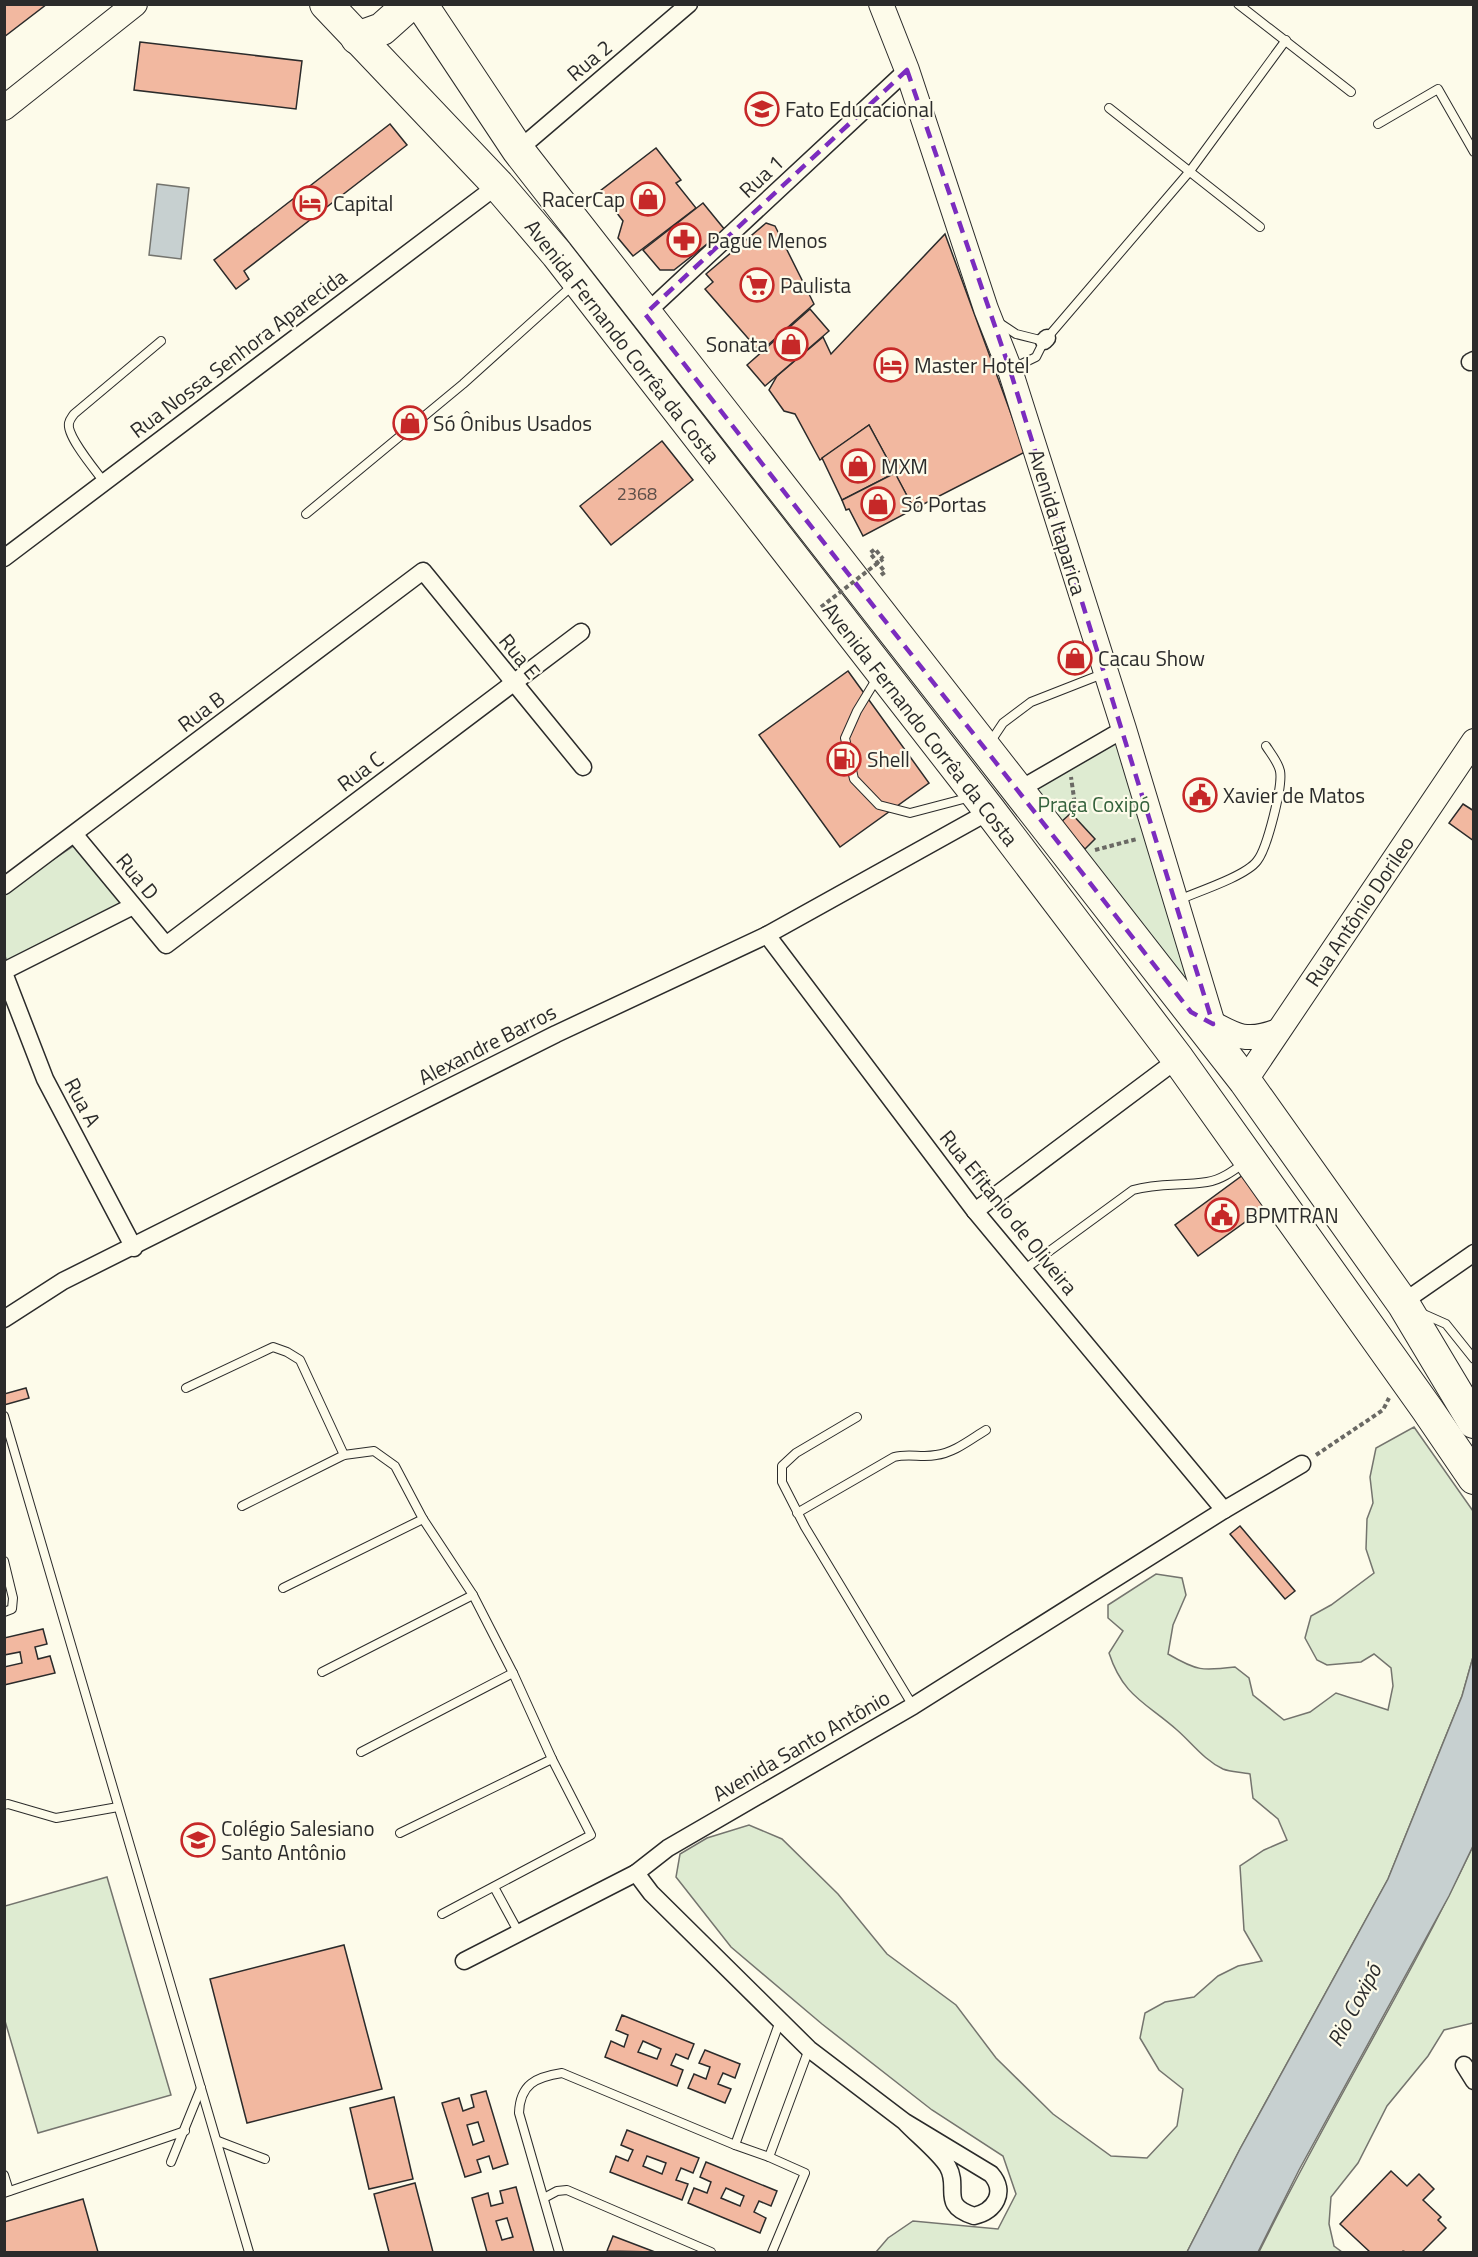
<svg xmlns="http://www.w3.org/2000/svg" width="1478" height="2257" font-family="'Titillium Web',sans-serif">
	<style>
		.green { fill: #deebd1; stroke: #74746e; stroke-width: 1.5 }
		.water { fill: #c7d0d0; stroke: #74746e; stroke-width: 1.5 }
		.building { fill: #f2b8a0; stroke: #2b2b2b; stroke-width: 1.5; fill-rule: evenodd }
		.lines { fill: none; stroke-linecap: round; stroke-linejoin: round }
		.lane-casing { stroke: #2b2b2b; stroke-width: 10 }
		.street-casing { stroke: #2b2b2b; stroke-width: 19 }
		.secondary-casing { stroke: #2b2b2b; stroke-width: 26 }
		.highway-casing { stroke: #2b2b2b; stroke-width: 34 }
		.path { stroke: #6a6964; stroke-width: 4; stroke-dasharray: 4.5 3; stroke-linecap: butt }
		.lane { stroke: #fdfbea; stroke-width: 8 }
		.street { stroke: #fdfbea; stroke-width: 16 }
		.secondary { stroke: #fdfbea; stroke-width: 24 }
		.highway { stroke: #fdfbea; stroke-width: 32 }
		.path-bridge { stroke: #6a6964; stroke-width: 4; stroke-dasharray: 4.5 3; stroke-linecap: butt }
		.marked { fill: none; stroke: #7b2cbf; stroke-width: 4.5; stroke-dasharray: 12 8; stroke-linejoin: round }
		.labels { text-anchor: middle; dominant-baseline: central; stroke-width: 4.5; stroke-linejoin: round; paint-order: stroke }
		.number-label { font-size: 18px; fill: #5d4e48 }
		.street-label { font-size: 21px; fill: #2b2b2b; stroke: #fdfbea }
		.poi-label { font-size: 21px; fill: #2b2b2b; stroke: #fdfbea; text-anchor: start }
		.park-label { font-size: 21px; fill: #34623c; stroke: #fdfbea }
		.water-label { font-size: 22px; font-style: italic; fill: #2b2b2b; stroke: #fdfbea }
	</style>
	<rect width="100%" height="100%" fill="#fdfbea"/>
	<g class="green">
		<path d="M1116 741 1189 985 1037 801 1036 786Z"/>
		<path d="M75 845 126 905 8 965 5 956V892Z"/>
		<path d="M1414 1427 1473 1511V1657L1462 1696 1388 1879 1240 2149 1187 2252H876L888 2238 913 2221 998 2229 1016 2194 1003 2156 932 2110 822 2024 731 1947 676 1877 680 1854 707 1838 749 1825 782 1839 838 1894 887 1954 956 2005 996 2058 1053 2114 1111 2156 1147 2158 1177 2126 1183 2089 1159 2070 1140 2038 1145 2013 1165 2002 1194 1997 1218 1976 1238 1966 1262 1961 1244 1930 1240 1866 1264 1850 1287 1840 1278 1819 1253 1798 1250 1774C1241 1772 1230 1772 1223 1769 1204 1760 1192 1743 1177 1730 1145 1702 1123 1696 1109 1653L1123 1631 1108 1618V1605L1156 1574 1182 1578 1186 1595 1173 1625 1168 1654C1197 1671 1202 1671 1235 1667L1249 1678 1253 1695 1284 1720 1310 1712 1336 1693 1388 1710 1393 1686 1391 1668 1374 1654 1361 1662 1327 1665 1317 1660 1305 1638 1311 1616 1331 1605 1374 1573 1366 1549 1367 1519 1373 1503 1370 1477 1376 1448Z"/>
		<path d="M1473 1846V2023L1444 2030 1428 2056 1387 2106 1358 2163 1331 2197 1329 2224 1334 2246 1342 2252H1259C1326 2115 1408 1984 1473 1846Z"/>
		<path d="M107 1877 171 2095 38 2133 5 2021V1906Z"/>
	</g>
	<g class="water">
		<path d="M157 184 189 188 181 259 149 255Z"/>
		<path d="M1473 1657V1846L1449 1896 1299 2170 1258 2252H1187L1240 2149 1388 1879 1462 1696Z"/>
	</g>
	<g class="building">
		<path d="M4 4H47L4 37Z"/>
		<path d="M140 42 302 61 296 109 134 90Z"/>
		<path d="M390 124 407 145 244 271 249 279 236 289 214 260Z"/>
		<path d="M656 148 681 180 676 183 696 208 633 256 618 238 623 221 600 191Z"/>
		<path d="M703 203 725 230 674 270H660L643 250Z"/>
		<path d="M766 223 775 226 814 304 760 352 705 289 713 282 706 274Z"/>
		<path d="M945 234 1025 452 914 509 869 425 820 460 795 414 784 411 769 390 777 376 823 337 831 354Z"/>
		<path d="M810 309 829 331 765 386 747 365Z"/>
		<path d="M869 425 895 473 842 500 822 458Z"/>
		<path d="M662 441 693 480 611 545 580 506Z"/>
		<path d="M895 473 914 509 863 536 849 509 846 510 842 500Z"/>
		<path d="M848 671 929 783 840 847 759 735Z"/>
		<path d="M1463 804 1474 811V841L1449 823Z"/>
		<path d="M1071 813 1095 839 1085 849 1060 823Z"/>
		<path d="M1247 1172 1270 1204 1198 1256 1175 1225Z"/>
		<path d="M26 1388 29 1398 4 1405V1394Z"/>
		<path d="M1240 1526 1295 1591 1285 1599 1230 1534Z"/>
		<path d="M43 1629 47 1644 35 1647 38 1659 50 1656 55 1673 4 1685V1667L22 1663 20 1652 4 1655V1638Z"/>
		<path d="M344 1945 382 2089 247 2123 210 1979Z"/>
		<path d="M622 2015 694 2044 688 2059 676 2054 671 2065 683 2070 677 2086 605 2057 611 2041 624 2047 628 2035 616 2030ZM643 2041 661 2049 657 2059 638 2052Z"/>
		<path d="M705 2050 740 2064 735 2078 723 2073 718 2084 731 2089 725 2103 688 2088 694 2074 706 2079 710 2067 699 2063Z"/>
		<path d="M486 2091 508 2164 493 2169 489 2156 477 2160 481 2172 465 2177 442 2103 459 2098 463 2111 474 2107 471 2095ZM478 2122 484 2141 473 2145 467 2125Z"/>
		<path d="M394 2097 413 2179 369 2189 350 2108Z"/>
		<path d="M627 2130 699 2158 693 2173 681 2168 676 2180 688 2184 682 2200 610 2172 616 2156 628 2161 633 2150 621 2145ZM647 2156 666 2163 662 2174 643 2166Z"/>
		<path d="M706 2162 777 2191 771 2206 759 2201 754 2212 766 2218 760 2233 688 2203 694 2188 707 2193 711 2182 700 2177ZM726 2188 744 2196 740 2206 721 2198Z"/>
		<path d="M1391 2171 1407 2186 1419 2174 1434 2189 1423 2200 1441 2217 1438 2220 1446 2228 1422 2252H1406L1403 2251 1402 2252H1370L1340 2224Z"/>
		<path d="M415 2183 433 2252H389L374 2194Z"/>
		<path d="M516 2187 534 2252H487L472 2198 488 2193 491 2206 503 2203 500 2191ZM507 2218 513 2237 502 2240 496 2221Z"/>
		<path d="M83 2199 98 2252H4V2222Z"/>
		<path d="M613 2236 655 2252 607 2251Z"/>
	</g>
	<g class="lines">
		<defs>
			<g id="lane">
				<path d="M1238 4 1351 92"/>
				<path d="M1109 108 1260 227"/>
				<path d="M1378 124 1438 89 1474 152"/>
				<path d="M998 322 1016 334 1044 341 1036 357 1011 369"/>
				<path d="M1047 338 1190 171 1286 40"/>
				<path d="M104 482C96 471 66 436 69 423 70 419 72 417 74 414L161 341"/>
				<path d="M306 514 463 384 573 285"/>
				<path d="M877 678 857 711 845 738 854 779 879 805 910 813 971 797"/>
				<path d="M989 744 1003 723 1031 702 1105 673"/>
				<path d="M1178 900C1197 892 1246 876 1257 861 1267 849 1283 786 1280 771 1278 762 1271 754 1266 746"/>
				<path d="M1025 1269 1133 1190C1158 1183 1182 1186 1207 1182 1221 1180 1233 1171 1244 1163"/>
				<path d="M1419 1312 1446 1324 1474 1359"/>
				<path d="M186 1388 273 1347 287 1352 300 1360 344 1455"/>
				<path d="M4 1416 249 2252"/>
				<path d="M857 1417 796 1453 782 1466V1482L805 1527 913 1706"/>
				<path d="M242 1506 344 1455 374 1451 395 1466 423 1519 473 1595 513 1673 552 1759 591 1835 442 1914"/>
				<path d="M797 1513 894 1457C909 1453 922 1458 936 1455 954 1453 971 1439 986 1430"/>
				<path d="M4 1561 13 1598 12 1609 4 1612"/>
				<path d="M283 1588 423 1519"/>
				<path d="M322 1672 473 1595"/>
				<path d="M361 1752 513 1673"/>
				<path d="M4 1805 8 1804 56 1818 118 1807"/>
				<path d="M400 1833 552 1759"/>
				<path d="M494 1887 519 1933"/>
				<path d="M780 2021 735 2145 769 2157 809 2049"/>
				<path d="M218 2141 265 2159"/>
				<path d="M769 2157 805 2173 772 2252"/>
				<path d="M171 2162 201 2088"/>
				<path d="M4 2175 9 2191"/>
				<path d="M4 2193 185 2131"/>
				<path d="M544 2198 557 2191 567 2190 711 2252"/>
				<path d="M559 2252 519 2113C520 2084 536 2077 562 2073L735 2145"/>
			</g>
			<g id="street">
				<path d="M518 150 689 4"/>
				<path d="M645 314 907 70"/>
				<path d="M1044 341 1047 338"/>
				<path d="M1470 362 1474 360"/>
				<path d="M4 558 498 185"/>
				<path d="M1017 791 1124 729"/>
				<path d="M75 835 166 945 581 632"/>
				<path d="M4 886 423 571 583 767"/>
				<path d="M767 935 975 1211 1224 1510"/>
				<path d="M4 971 133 906"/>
				<path d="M4 973 45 1079 134 1248"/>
				<path d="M975 1211 1178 1059"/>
				<path d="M1402 1303 1474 1253"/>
				<path d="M4 1319 63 1281 556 1034 767 935 990 811"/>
				<path d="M464 1961 636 1873"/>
				<path d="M1464 2065 1474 2081"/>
				<path d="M905 2122C916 2134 941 2154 948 2167 960 2188 939 2205 974 2216 995 2211 1007 2192 991 2174L905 2122 809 2049 651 1893 636 1873 668 1848 913 1706 1224 1510 1302 1464"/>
			</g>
			<g id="secondary">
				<path d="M881 4 907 70 986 309 1010 370 1124 729 1213 1024 1216 1041"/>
				<path d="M4 108 135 4"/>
				<path d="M1203 1018C1234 1035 1244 1044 1278 1031"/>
				<path d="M1245 1081 1474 741"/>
			</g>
			<g id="highway">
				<path d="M326 4 498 185 557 254 990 811 1178 1059 1427 1409 1474 1478"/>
				<path d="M421 4 518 150 1245 1081 1404 1305 1474 1422"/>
				<path d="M357 38 382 29 410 4"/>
			</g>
		</defs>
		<use href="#lane" class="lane-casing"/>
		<use href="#street" class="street-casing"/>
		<use href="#secondary" class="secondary-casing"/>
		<use href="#highway" class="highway-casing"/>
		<g class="path">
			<path d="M881 575 885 572 870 553 875 549 883 559"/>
			<path d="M1066 813 1075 805 1071 777"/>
			<path d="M1095 850 1137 839"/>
			<path d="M1316 1455 1383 1410 1389 1398"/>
		</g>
		<use href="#lane" class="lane"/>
		<use href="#street" class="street"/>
		<use href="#secondary" class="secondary"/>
		<use href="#highway" class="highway"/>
		<path class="path-bridge" d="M821 607 883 559"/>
	</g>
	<path class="marked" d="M907 70 1010 370 1213 1024 1191 1012 645 314Z"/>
	<defs>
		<symbol id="school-ring" viewBox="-11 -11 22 22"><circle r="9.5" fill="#fdfbea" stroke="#c62828" stroke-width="1.5"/><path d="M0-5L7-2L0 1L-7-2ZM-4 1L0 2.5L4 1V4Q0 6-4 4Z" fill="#c62828"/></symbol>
		<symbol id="shop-ring" viewBox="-11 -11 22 22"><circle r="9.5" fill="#fdfbea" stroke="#c62828" stroke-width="1.5"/><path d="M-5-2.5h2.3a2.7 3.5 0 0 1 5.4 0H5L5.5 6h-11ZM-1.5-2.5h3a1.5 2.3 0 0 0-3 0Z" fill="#c62828"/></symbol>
		<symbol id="hotel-ring" viewBox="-11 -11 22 22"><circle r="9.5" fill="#fdfbea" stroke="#c62828" stroke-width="1.5"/><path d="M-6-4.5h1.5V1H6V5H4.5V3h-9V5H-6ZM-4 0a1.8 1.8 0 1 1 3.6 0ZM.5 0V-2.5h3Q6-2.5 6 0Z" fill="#c62828"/></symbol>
		<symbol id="pharmacy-ring" viewBox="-11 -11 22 22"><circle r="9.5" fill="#fdfbea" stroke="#c62828" stroke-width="1.5"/><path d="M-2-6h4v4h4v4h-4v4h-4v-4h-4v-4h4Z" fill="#c62828"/></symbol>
		<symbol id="supermarket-ring" viewBox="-11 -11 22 22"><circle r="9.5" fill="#fdfbea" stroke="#c62828" stroke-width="1.5"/><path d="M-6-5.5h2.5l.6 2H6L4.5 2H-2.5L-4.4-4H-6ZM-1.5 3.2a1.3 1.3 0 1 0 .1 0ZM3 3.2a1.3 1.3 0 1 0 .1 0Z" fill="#c62828"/></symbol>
		<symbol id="fuel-ring" viewBox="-11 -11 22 22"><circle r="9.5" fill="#fdfbea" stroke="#c62828" stroke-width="1.5"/><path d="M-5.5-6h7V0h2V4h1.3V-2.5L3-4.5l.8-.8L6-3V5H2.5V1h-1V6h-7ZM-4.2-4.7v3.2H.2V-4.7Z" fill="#c62828"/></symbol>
		<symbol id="civic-ring" viewBox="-11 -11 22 22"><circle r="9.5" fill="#fdfbea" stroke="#c62828" stroke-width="1.5"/><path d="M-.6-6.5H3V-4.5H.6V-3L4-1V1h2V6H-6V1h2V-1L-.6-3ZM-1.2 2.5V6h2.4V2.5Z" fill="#c62828"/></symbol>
	</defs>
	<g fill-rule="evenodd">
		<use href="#school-ring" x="743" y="90" width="38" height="38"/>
		<use href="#shop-ring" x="629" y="180" width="38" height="38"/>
		<use href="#hotel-ring" x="291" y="184" width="38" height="38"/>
		<use href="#pharmacy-ring" x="665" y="221" width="38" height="38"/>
		<use href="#supermarket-ring" x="738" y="266" width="38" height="38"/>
		<use href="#shop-ring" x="772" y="325" width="38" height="38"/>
		<use href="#hotel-ring" x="872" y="346" width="38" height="38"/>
		<use href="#shop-ring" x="391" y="404" width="38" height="38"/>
		<use href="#shop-ring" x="839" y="447" width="38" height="38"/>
		<use href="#shop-ring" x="859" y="485" width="38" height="38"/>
		<use href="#shop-ring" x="1056" y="639" width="38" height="38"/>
		<use href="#fuel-ring" x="825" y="740" width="38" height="38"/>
		<use href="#civic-ring" x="1181" y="776" width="38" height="38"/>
		<use href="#civic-ring" x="1203" y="1196" width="38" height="38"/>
		<use href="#school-ring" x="179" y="1821" width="38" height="38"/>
	</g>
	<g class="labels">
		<g class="number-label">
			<text x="637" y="493">2368</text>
		</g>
		<g class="street-label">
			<text transform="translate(589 60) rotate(-40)">Rua 2</text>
			<text transform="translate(761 176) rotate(-43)">Rua 1</text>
			<text transform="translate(623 341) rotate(52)">Avenida Fernando Corrêa da Costa</text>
			<text transform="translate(238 353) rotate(-37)">Rua Nossa Senhora Aparecida</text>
			<text transform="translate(1058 522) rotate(73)">Avenida Itaparica</text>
			<text transform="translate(520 656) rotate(51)">Rua E</text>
			<text transform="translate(201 711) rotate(-37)">Rua B</text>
			<text transform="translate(921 724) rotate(52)">Avenida Fernando Corrêa da Costa</text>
			<text transform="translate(360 771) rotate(-37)">Rua C</text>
			<text transform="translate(138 876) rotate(50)">Rua D</text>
			<text transform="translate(1359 911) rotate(-56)">Rua Antônio Dorileo</text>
			<text transform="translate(487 1044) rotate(-27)">Alexandre Barros</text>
			<text transform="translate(83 1102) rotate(62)">Rua A</text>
			<text transform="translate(1009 1212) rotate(51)">Rua Efitanio de Oliveira</text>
			<text transform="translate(801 1745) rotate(-30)">Avenida Santo Antônio</text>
		</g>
		<g class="poi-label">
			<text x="785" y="109">Fato Educacional</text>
			<text x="625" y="199" text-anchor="end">RacerCap</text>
			<text x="333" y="203">Capital</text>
			<text x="707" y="240">Pague Menos</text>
			<text x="780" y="285">Paulista</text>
			<text x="768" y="344" text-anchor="end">Sonata</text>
			<text x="914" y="365">Master Hotel</text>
			<text x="433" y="423">Só Ônibus Usados</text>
			<text x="881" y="466">MXM</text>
			<text x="901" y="504">Só Portas</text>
			<text x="1098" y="658">Cacau Show</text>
			<text x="867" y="759">Shell</text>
			<text x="1223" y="795">Xavier de Matos</text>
			<text x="1245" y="1215">BPMTRAN</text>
			<text x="221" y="1828">Colégio Salesiano<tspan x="221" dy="24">Santo Antônio</tspan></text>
		</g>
		<g class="park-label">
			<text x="1094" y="804">Praça Coxipó</text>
		</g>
		<g class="water-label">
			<text transform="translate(1354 2005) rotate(-62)">Rio Coxipó</text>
		</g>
	</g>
	<rect width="1478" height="2257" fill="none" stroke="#2b2b2b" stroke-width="12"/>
</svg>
